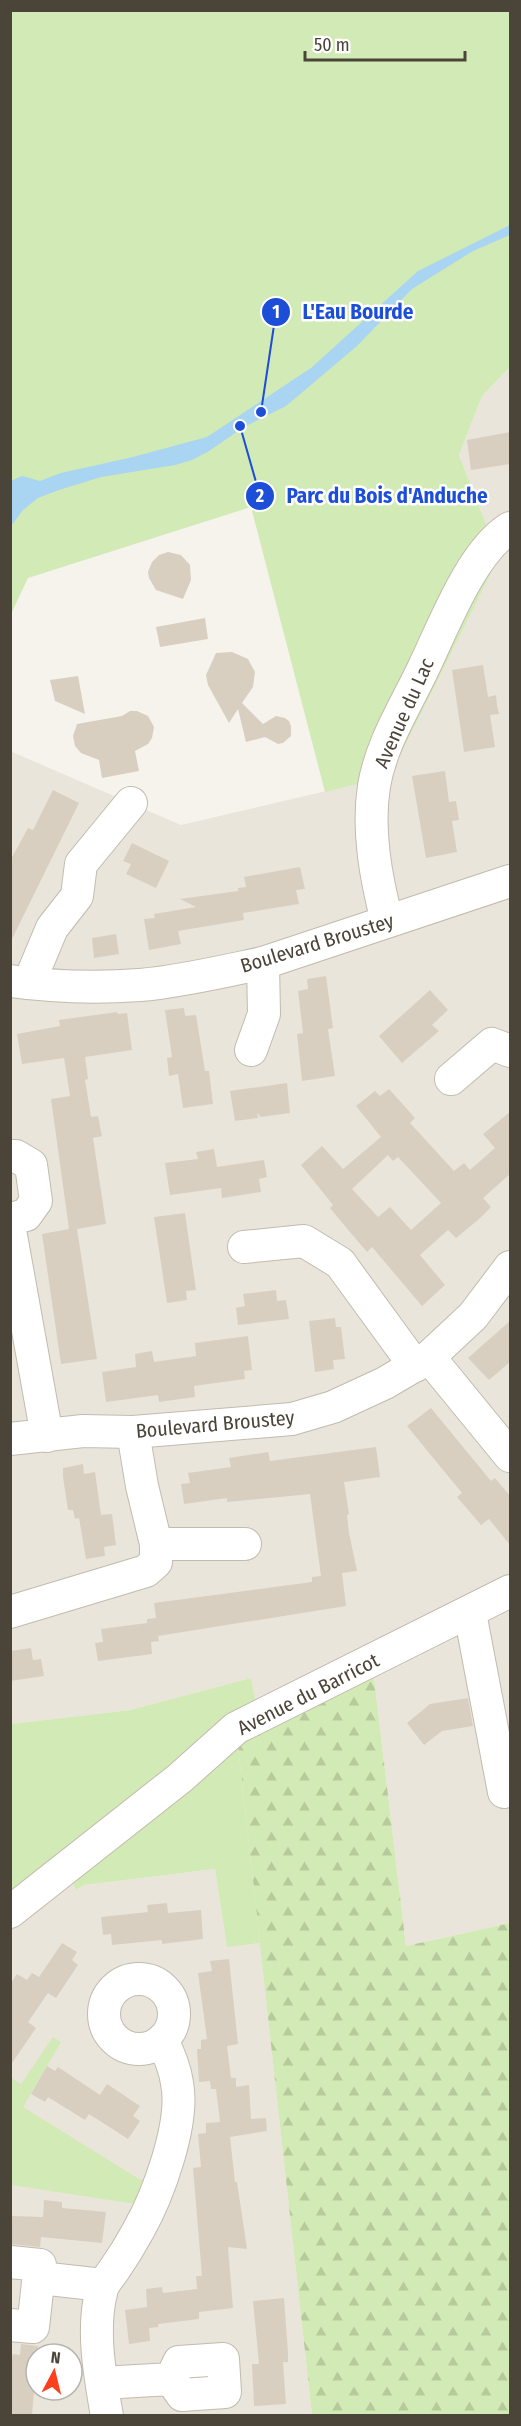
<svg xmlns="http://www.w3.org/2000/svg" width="521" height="2426" font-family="'Fira Sans Condensed',sans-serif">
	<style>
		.residential { fill: #eae5da; fill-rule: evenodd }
		.forest { fill: url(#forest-firs) }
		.park { fill: #d2eab5 }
		.water { fill: #a9d4f2 }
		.building { fill: #d8cfc1; fill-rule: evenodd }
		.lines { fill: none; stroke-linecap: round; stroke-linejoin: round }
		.minor-casing { stroke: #c2bbae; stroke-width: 34 }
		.minor { stroke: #fff; stroke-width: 32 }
		.labels { text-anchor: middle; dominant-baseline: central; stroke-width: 5; stroke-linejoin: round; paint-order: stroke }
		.street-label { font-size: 20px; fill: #4b4439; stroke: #fff }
		.leader { fill: none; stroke: #1d4ed8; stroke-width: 2 }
		.callout-dot { fill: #1d4ed8; stroke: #fff; stroke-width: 2 }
		.mark-label { font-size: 18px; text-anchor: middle; font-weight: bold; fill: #fff }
		.callout-label { font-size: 21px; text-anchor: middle; font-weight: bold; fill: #1d4ed8; stroke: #fff; stroke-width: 5; stroke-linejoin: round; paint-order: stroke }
	</style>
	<defs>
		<pattern id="forest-firs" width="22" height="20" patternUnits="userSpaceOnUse" patternTransform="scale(1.5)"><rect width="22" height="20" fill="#d2eab5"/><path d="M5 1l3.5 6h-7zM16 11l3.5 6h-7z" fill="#b6ca9c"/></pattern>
	</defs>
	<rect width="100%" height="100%" fill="#f6f3ec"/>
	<g class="residential">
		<path d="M510 367V1923L406 1946 372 1661 259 1717 251 1678 130 1710 11 1724 10 751 181 825 390 776 499 557 459 455 482 396Z"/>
		<path d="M66 1869 76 1890 84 1885 215 1869 227 1946 260 1943 312 2415H11L10 1912ZM36 2354H72V2390H36Z"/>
	</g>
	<path class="forest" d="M372 1661 406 1946 510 1923V2415H312L236 1728Z"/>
	<g class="park">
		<path d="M11 11H510V367L482 396 459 455 499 557 390 776 325 792 251 507 28 578 11 614Z"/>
		<path d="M251 1678 259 1717 236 1728 260 1943 227 1947 215 1869 84 1885 76 1890 67 1870 11 1912V1724L130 1710Z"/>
		<path d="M53 2037 61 2042 23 2107 139 2179 160 2182 152 2203H129L11 2185 10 2077 21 2084Z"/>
	</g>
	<path class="water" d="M510 225V235L473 251 412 289 357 346 286 406 244 427 209 451 192 460 175 465 101 477 56 491 38 498 23 510 11 526V481L22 476 40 481 61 473 133 457 207 437 311 368 418 271Z"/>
	<g class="building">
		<path d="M510 432V464L471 470 467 440Z"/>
		<path d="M168 552 181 555 190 565 191 580 183 599 156 590 149 578 148 572 152 562 159 555Z"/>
		<path d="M205 618 208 639 160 647 156 627Z"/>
		<path d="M232 652 248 659 255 672 253 687 242 703 263 724 276 716 285 718 289 721 291 726V736L283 743 278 744 265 737 246 742 238 709 229 723 208 685 206 675 216 653Z"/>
		<path d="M483 665 488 697 496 695 497 705 499 714 490 715 495 747 464 752 452 670Z"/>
		<path d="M78 676 85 714 55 701 50 680Z"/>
		<path d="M130 711H137L148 716 154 727 152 738 148 744 135 751 139 771 102 778 99 760 81 753 75 746 73 736 77 724 122 716Z"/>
		<path d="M445 771 449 802 456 801 459 820 452 821 457 852 426 858 412 776Z"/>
		<path d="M53 790 79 803 10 943V861L28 828 33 830Z"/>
		<path d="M132 843 169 861 156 888 126 874 131 864 123 861Z"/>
		<path d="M300 867 305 889 296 890 299 904 243 913 244 920 178 931 181 944 149 950 144 919 155 918 154 914 196 907 180 899 238 891V888L246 887 244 877Z"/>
		<path d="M116 934 119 954 94 958 92 938Z"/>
		<path d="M326 976 333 1028 328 1029 335 1076 302 1081 297 1034 303 1033 298 991 308 989 307 979Z"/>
		<path d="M430 990 448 1010 432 1025 439 1031 402 1063 379 1036Z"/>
		<path d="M184 1008 185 1016 196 1015 205 1071H209L213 1104 183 1108 178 1074 169 1076 167 1058 172 1057 165 1010Z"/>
		<path d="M117 1012 118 1014 127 1013 132 1050 85 1057 88 1079 85 1080 91 1117 98 1116 102 1136 93 1138 106 1224 77 1229 97 1359 61 1364 42 1234 69 1229 51 1099 70 1096 64 1058 22 1064 17 1034 60 1026 59 1020Z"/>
		<path d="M287 1083 290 1113 261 1117 257 1113 258 1118 235 1121 230 1091Z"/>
		<path d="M389 1089 415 1118 410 1123 454 1171 464 1163 470 1170 495 1148 483 1134 510 1112V1174L483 1198 491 1207 478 1220 456 1238 448 1230 420 1255 445 1285 422 1306 372 1247 367 1252 349 1231 330 1208 333 1205 301 1165 322 1146 343 1169 381 1137 356 1106 375 1091 380 1096ZM388 1155 393 1161 398 1157 441 1203 411 1230 390 1207 378 1217 352 1189Z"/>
		<path d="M214 1149 217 1167 264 1160 267 1177 259 1179 261 1192 222 1198 221 1188 170 1195 165 1163 198 1159 196 1152Z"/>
		<path d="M185 1213 196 1290 186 1291 187 1300 167 1303 154 1217Z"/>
		<path d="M276 1290 277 1301 286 1300 289 1319 238 1325 236 1308 245 1306 243 1294Z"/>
		<path d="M335 1318 336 1327H341L345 1359 333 1360 334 1369 315 1372 309 1321Z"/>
		<path d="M510 1321V1362L489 1380 468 1358Z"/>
		<path d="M248 1336 252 1370 244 1371 245 1379 194 1386 195 1397 159 1402 158 1395 106 1402 102 1372 136 1367 135 1354 152 1351 154 1362 196 1356 195 1343Z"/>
		<path d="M431 1408 491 1481 495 1478 510 1496V1545L489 1519 481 1525 457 1497 462 1493 407 1426Z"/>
		<path d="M376 1447 380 1477 344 1482 349 1514 347 1515 349 1533 357 1571 342 1573 346 1606 158 1636 159 1641 151 1642 152 1654 98 1661 95 1643 103 1642 101 1629 147 1623V1619L156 1618 154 1603 312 1582V1577L321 1576 310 1494 227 1502V1498L184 1504 181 1484 190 1483 188 1473 231 1467 229 1458 268 1452 270 1461Z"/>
		<path d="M83 1464 84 1474 95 1472 101 1515 112 1514 116 1545 104 1547 105 1556 86 1559 79 1518 75 1519 73 1510H68L63 1477V1468Z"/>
		<path d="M31 1648 33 1660 41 1659 44 1676 10 1681V1651Z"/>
		<path d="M468 1698 473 1726 442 1731 424 1745 407 1723 430 1704Z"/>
		<path d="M167 1903 168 1913 201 1910 203 1939 162 1944V1940L112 1945 111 1934 103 1935 101 1917 148 1912 147 1905Z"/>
		<path d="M62 1943 77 1952 72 1960 78 1965 56 1998 48 1993 28 2022 36 2028 10 2066V1984L17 1974 27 1980 32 1973 39 1977Z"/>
		<path d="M229 1959 238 2044 227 2046 231 2078H236V2087L249 2085 251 2119 266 2118 267 2131 230 2137 235 2182H237L247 2249 228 2247 233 2308 199 2312V2319L158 2324V2327L149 2328 150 2341 129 2344 125 2310 147 2307 146 2289 162 2287 163 2293 197 2289 196 2276H202L193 2168 201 2167 198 2134 206 2133V2123L220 2122 216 2089H211L210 2081 199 2082 197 2049H201V2040L207 2039 198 1973 212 1971 210 1961Z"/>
		<path d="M47 2066 55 2071 58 2067 100 2095 107 2084 140 2106 133 2116 140 2121 128 2139 89 2114 85 2120 48 2097 45 2102 31 2094Z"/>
		<path d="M44 2200 62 2202V2208L106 2212 102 2243 41 2237 40 2247 10 2244V2216L43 2217Z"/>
		<path d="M284 2298 288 2353V2362H283L286 2404 254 2406 252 2364H259L253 2301Z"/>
		<path d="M21 2344 38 2346 32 2415H10V2362L13 2354 20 2355Z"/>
	</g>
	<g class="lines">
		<defs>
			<g id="minor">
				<path d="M387 921C376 878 367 831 374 786 381 744 405 707 423 669 443 628 471 552 510 528"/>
				<path d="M10 981C53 987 97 988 140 985 178 982 225 971 263 963L510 881"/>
				<path d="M29 983 52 928 77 896 81 864 131 803"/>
				<path d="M251 1050 264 1014 263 963"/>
				<path d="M451 1079 492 1044 510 1051"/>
				<path d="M10 1156H16L31 1165 36 1201 26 1215 10 1219"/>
				<path d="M10 1230 47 1436"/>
				<path d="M244 1247 304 1241 340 1263 415 1366"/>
				<path d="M429 1357 510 1456"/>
				<path d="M10 1439 83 1431 133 1432 292 1419 333 1407 385 1383 429 1357 473 1316 510 1267"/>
				<path d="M156 1544H245"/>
				<path d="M10 1612 146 1571 156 1562V1544L142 1486 133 1432"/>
				<path d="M470 1613 504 1792"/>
				<path d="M10 1912 180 1778 236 1728 510 1591"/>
				<circle cx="139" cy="2014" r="35"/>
				<path d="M10 2262 40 2265 33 2327 10 2325"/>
				<path d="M40 2278 103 2285"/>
				<path d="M102 2383 171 2379 179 2362 223 2359 225 2392 182 2395 171 2379"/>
				<path d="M107 2416C100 2376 91 2328 102 2289 104 2282 110 2276 114 2270 123 2257 131 2244 138 2231 158 2196 185 2123 177 2083 175 2068 169 2054 162 2040"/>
			</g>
		</defs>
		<use href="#minor" class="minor-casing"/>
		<use href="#minor" class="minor"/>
	</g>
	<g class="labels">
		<g class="street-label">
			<text transform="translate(404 713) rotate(-66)">Avenue du Lac</text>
			<text transform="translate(317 943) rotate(-17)">Boulevard Broustey</text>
			<text transform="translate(215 1424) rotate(-5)">Boulevard Broustey</text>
			<text transform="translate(308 1694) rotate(-27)">Avenue du Barricot</text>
		</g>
	</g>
	<path class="leader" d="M261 412L276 312M240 426L260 496"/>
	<g class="callout-dot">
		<circle cx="261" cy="412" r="6"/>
		<circle cx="240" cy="426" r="6"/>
		<circle cx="276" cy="312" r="15"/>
		<circle cx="260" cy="496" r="15"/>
	</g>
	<g class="mark-label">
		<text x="276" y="318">1</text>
		<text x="260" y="502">2</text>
	</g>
	<g class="callout-label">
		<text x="358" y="319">L'Eau Bourde</text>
		<text x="387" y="503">Parc du Bois d'Anduche</text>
	</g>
	<rect width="521" height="2426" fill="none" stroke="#4b4439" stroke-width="24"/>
	<g transform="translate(54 2372) rotate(7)"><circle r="28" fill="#ffffff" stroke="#b7b4b0" stroke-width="1.5"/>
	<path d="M0-4.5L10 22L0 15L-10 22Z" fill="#fc3f1d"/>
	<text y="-9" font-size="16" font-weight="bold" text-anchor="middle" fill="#4b4439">N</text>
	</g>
	<path d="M305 51v9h160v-9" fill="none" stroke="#4b4439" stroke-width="3"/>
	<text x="314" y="51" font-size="18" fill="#4b4439" stroke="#ffffff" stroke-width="4.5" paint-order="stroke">50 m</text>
</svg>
